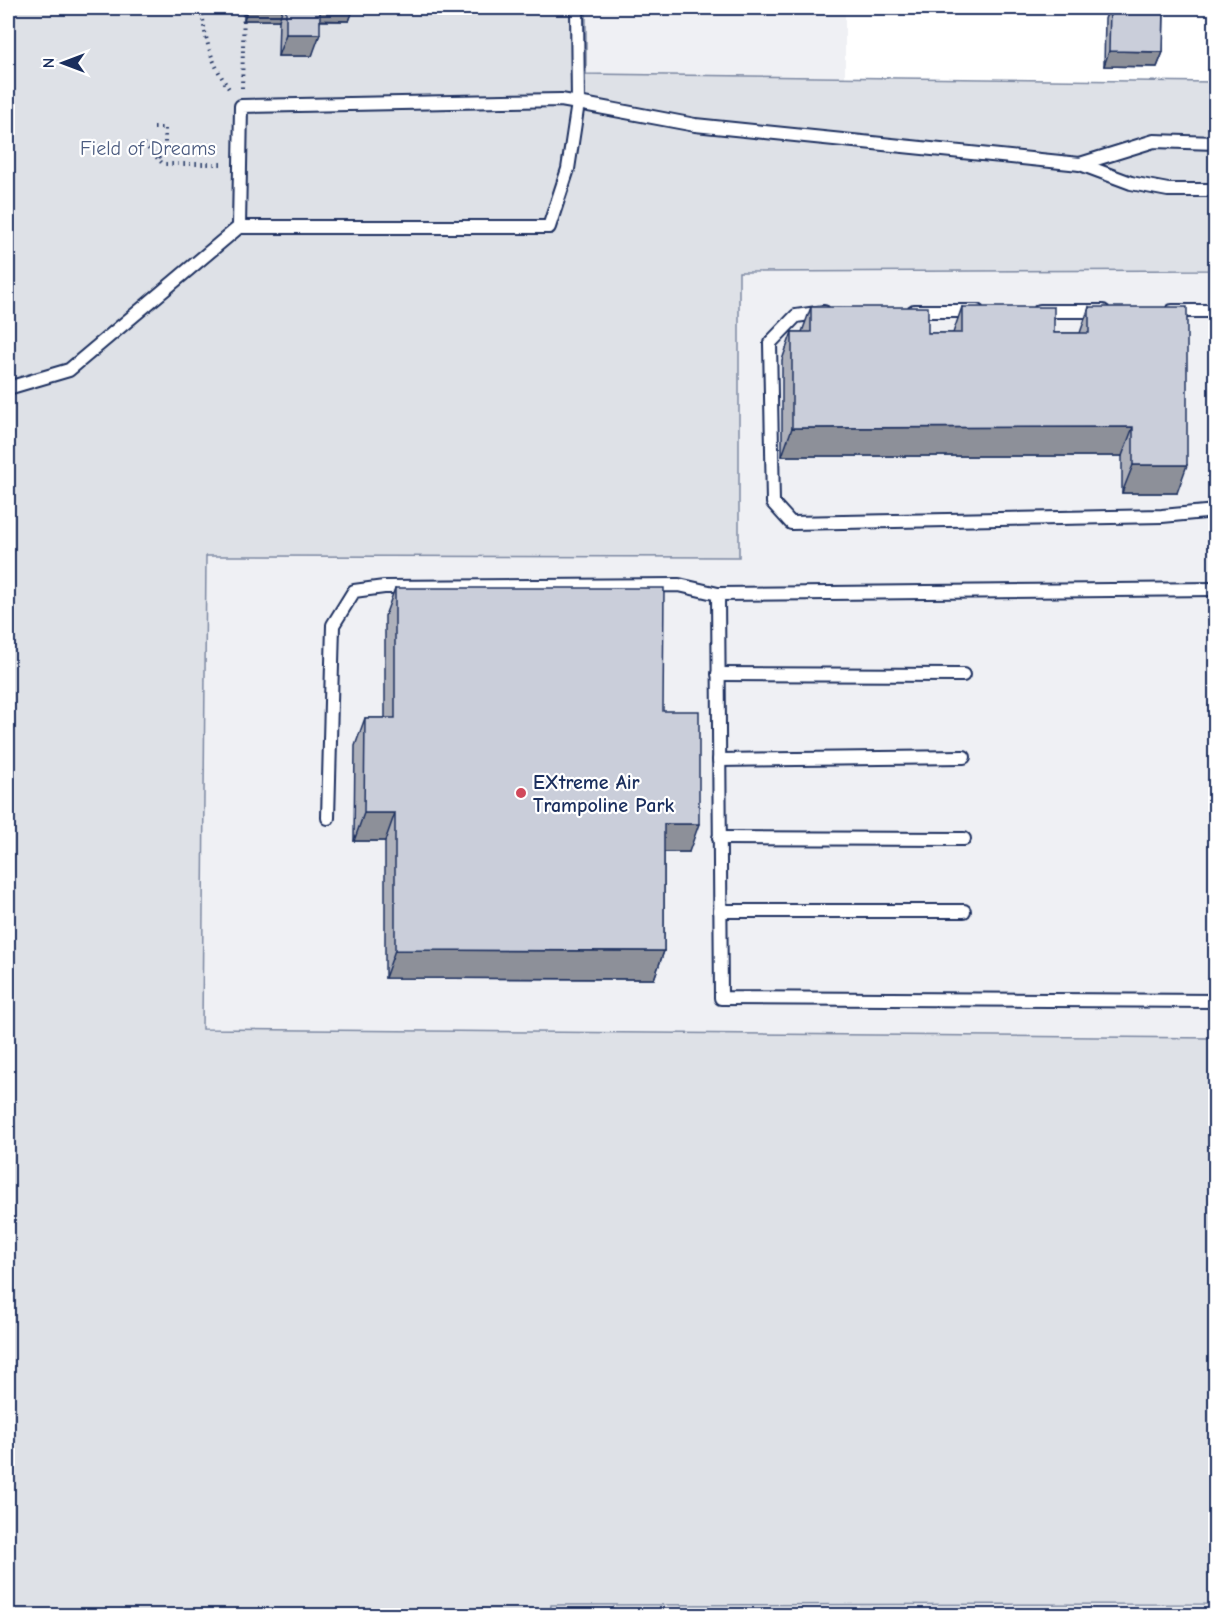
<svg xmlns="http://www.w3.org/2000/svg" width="1223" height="1623" font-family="'Comic Neue',sans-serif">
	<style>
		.built { fill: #eff0f4 }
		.green { fill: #dee1e7; stroke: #7c88a2; stroke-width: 1.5 }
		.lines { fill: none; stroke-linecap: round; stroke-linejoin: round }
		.lane-casing { stroke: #1b2f5e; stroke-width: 16 }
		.path { stroke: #1b2f5e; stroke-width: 4; stroke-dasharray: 1.5 4.5; stroke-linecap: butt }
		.lane { stroke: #fff; stroke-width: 12 }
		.wall { fill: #aeb1bb; stroke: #1b2f5e; stroke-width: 1.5 }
		.shaded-wall { fill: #8d9099; stroke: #1b2f5e; stroke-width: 1.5 }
		.building { fill: #caceda; stroke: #1b2f5e; stroke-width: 1.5 }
		.poi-dot { fill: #d1495b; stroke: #fff; stroke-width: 2 }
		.labels { text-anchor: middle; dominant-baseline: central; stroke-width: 4.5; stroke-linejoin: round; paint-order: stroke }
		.park-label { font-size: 20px; fill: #4c5c80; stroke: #fff }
		.poi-label { font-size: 20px; font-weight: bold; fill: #1b2f5e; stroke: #fff; text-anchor: start }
	</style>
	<rect width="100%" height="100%" fill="#fff"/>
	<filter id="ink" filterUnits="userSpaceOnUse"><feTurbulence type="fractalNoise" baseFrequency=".0167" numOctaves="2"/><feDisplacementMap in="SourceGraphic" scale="12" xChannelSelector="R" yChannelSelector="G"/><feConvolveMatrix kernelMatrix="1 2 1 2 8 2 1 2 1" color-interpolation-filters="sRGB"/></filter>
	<g filter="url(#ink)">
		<g class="built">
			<path d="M586 8H845V77L585 74Z"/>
			<path d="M1215 270V1038L202 1030 206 556 738 557 739 272Z"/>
			<path d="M1216 1604 1215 1616H550V1605Z"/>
		</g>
		<path class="green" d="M8 8H586V74L1215 82V270L739 272V557L206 556 202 1029 1215 1038V1604L551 1605 550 1616 8 1615Z"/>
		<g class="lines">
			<defs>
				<g id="lane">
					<path d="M577 8 578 103 568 169 549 227H239L241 106 561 100 578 103 695 125 1080 164 1131 183 1168 190H1216"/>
					<path d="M1080 164 1154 141 1216 143"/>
					<path d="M914 311H977"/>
					<path d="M1040 311H1103"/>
					<path d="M1172 311H1216"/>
					<path d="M824 312 796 316 770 343 773 503 791 523 1162 516 1216 511"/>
					<path d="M8 388 69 370 239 227"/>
					<path d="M1216 589 718 594 721 998 1216 1001"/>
					<path d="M718 674 963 675"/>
					<path d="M719 760 964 757"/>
					<path d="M328 818 333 625 354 591 384 587 679 585 718 594"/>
					<path d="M719 838 964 839"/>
					<path d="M720 911H964"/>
				</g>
			</defs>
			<use href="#lane" class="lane-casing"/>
			<g class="path">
				<path d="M202 8C204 39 212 65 230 90"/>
				<path d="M242 88 244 8"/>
				<path d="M154 128H165V152L157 159"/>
				<path d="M144 144 163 164H222"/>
			</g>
			<use href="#lane" class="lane"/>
		</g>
		<g class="wall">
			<path d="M244 8H354L349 21H320L312 56H278L279 20H244Z"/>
			<path d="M1109 8H1164L1163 52 1157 67 1104 66 1105 19Z"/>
			<path d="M811 307 928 333H953L962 307 1054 333H1080L1089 307 1177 493H1122V456H782V360L792 332H802Z"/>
			<path d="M395 588 663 711 689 852H664V951L654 979 385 978V841H354L355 746 365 718H385V616Z"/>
		</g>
		<g class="shaded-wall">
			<path d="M248 8H283L279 20H244Z"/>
			<path d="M317 8H354L349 21 312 20Z"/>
			<path d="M286 34H320L312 56H278Z"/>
			<path d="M1109 51 1163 52 1157 67 1104 66Z"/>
			<path d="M1133 427 1122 456H782L792 428Z"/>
			<path d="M1133 465H1187L1177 493H1122Z"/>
			<path d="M364 813H395L385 841H354Z"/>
			<path d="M664 824H699L689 852H654Z"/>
			<path d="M395 950 664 951 654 979 385 978Z"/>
		</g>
		<g class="building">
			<rect x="286" y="8" width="34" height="26"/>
			<path d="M1110 8H1164L1163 52 1109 51Z"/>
			<path d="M811 307H928V333H962V307H1054V333H1089V307H1187V465H1133V427L792 428V332H811Z"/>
			<path d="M395 588H664L663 711H699V824H664V951L395 950V813H364L365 718H395Z"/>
		</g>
	</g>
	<circle class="poi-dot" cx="521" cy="793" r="6"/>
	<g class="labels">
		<g class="park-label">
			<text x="148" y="148">Field of Dreams</text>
		</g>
		<g class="poi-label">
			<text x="533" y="782">EXtreme Air<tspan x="533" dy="23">Trampoline Park</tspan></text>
		</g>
	</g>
	<rect width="1223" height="1623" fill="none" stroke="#fff" stroke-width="30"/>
	<rect x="15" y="15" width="1193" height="1593" fill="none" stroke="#1b2f5e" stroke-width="2" filter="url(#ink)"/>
	<g transform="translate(63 63) rotate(270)" stroke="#ffffff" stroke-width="4.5" paint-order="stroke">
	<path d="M0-4.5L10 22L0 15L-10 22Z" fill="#1b2f5e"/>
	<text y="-9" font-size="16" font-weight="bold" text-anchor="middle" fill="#1b2f5e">N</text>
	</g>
</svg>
